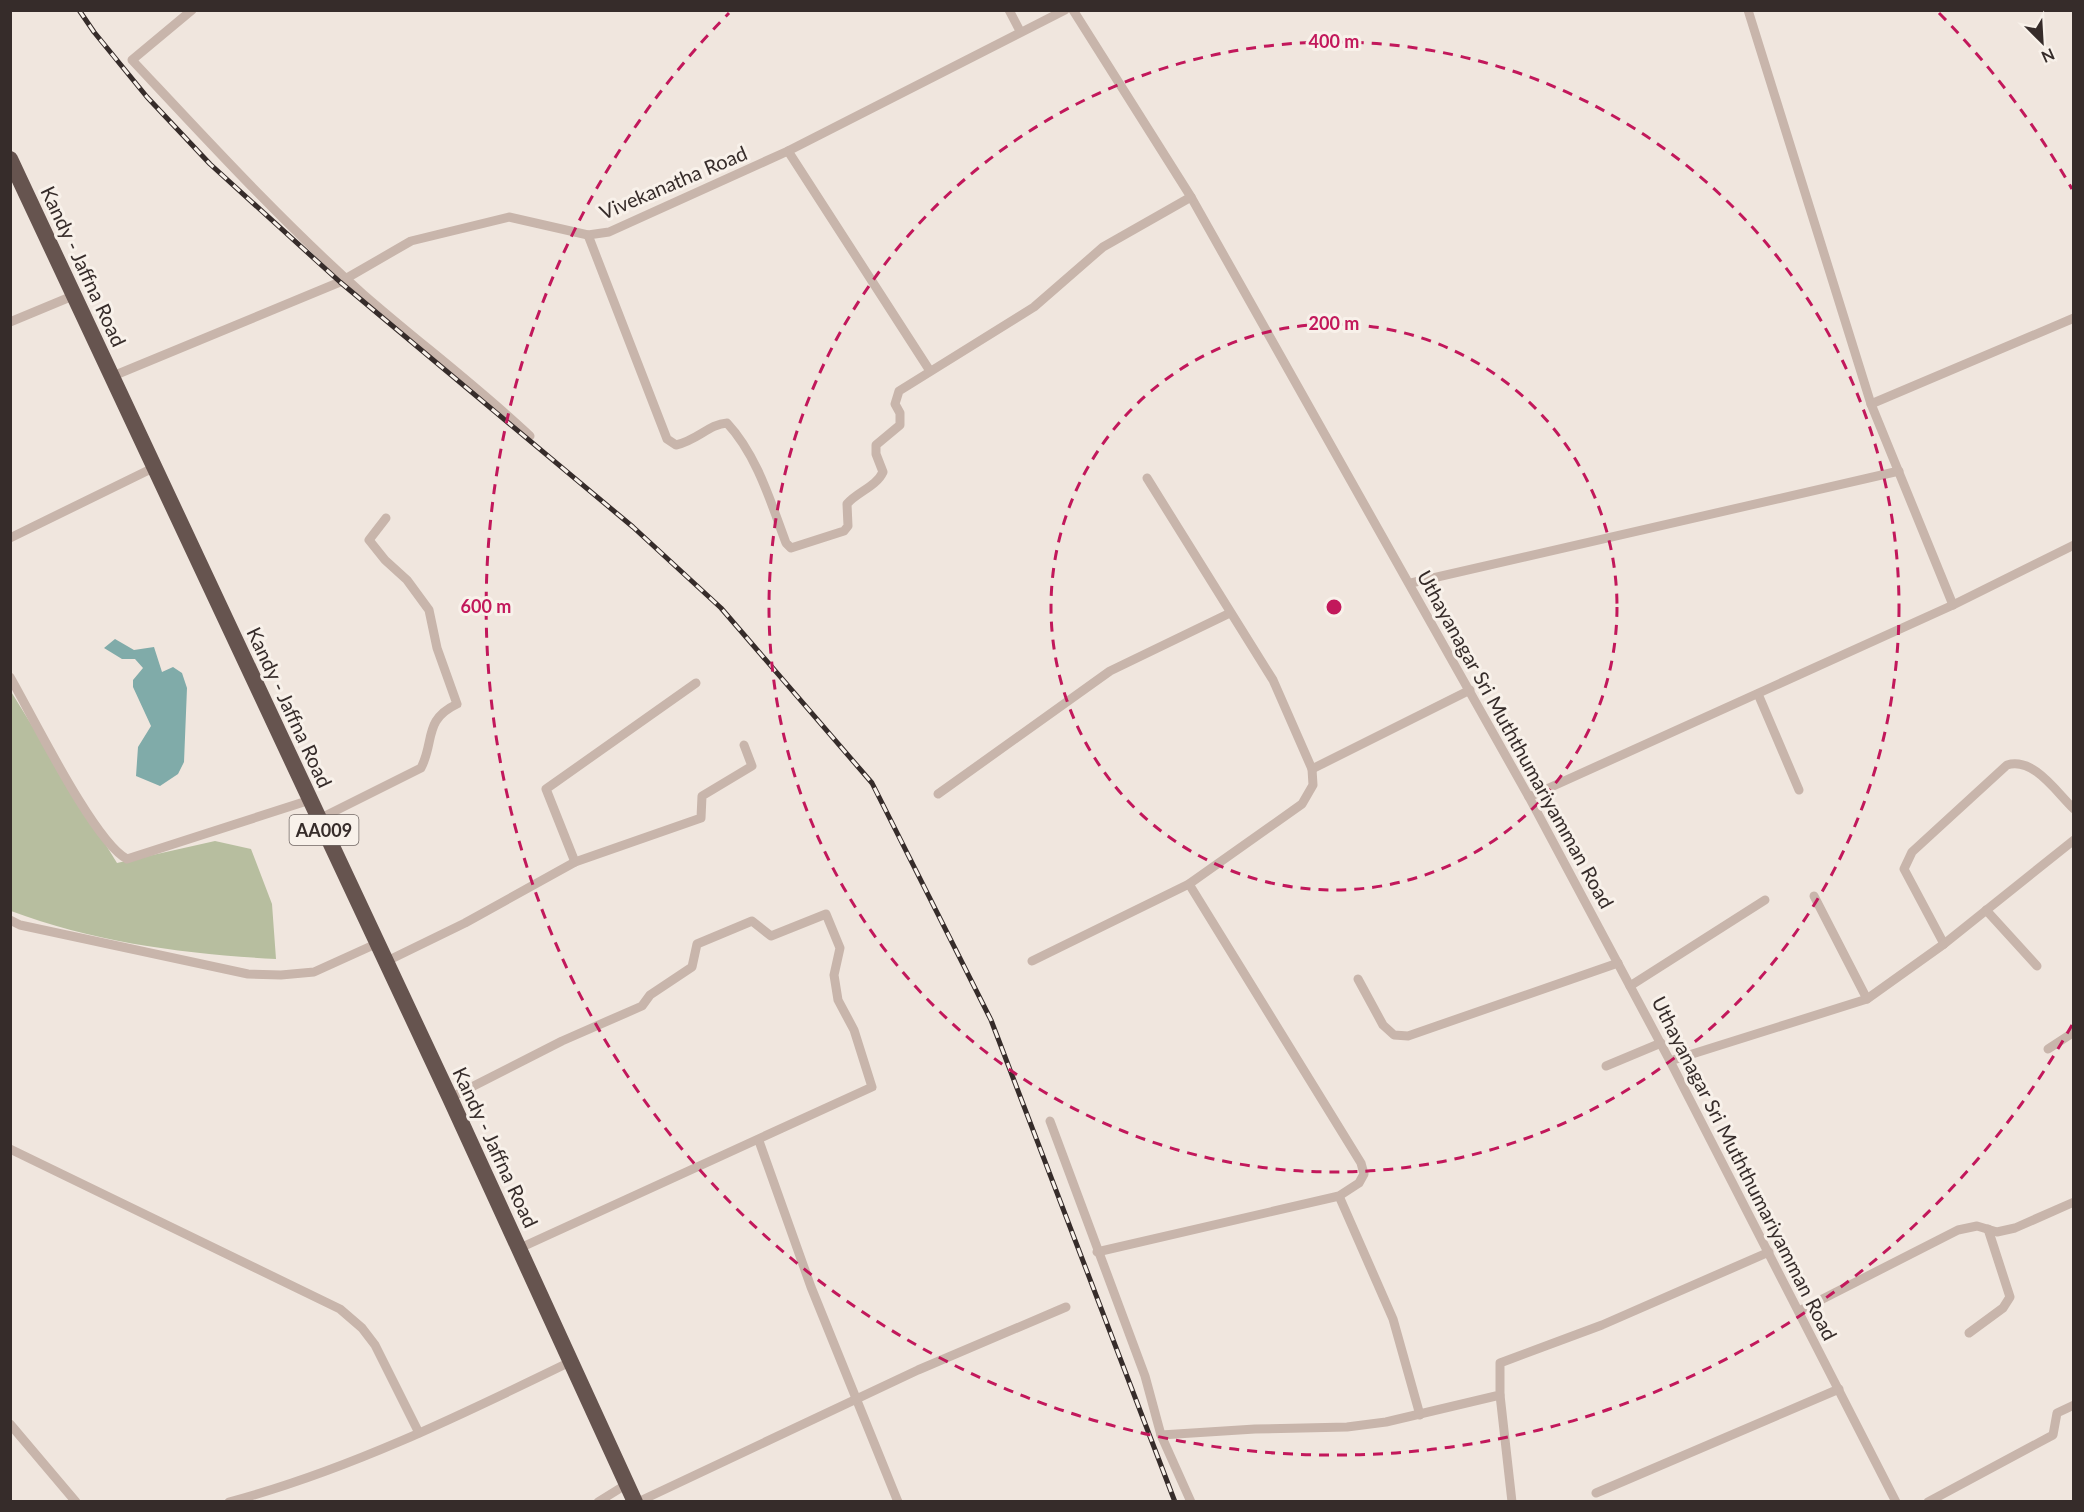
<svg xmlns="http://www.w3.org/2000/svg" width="2084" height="1512" font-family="Lato,sans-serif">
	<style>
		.green { fill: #b7be9f }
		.water { fill: #80aba9 }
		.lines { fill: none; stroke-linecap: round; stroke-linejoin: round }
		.minor { stroke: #c8b5ab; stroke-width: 9 }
		.trunk { stroke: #66544f; stroke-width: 16 }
		.rail-casing { stroke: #362c2a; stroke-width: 5 }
		.rail { stroke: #f8f1ea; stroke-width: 3; stroke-dasharray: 9; stroke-linecap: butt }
		.ring { fill: none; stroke: #c2185b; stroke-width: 3; stroke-dasharray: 10 8 }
		.labels { text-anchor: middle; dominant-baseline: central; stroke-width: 6; stroke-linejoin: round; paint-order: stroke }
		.shield { fill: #f8f1ea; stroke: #706764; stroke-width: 1.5 }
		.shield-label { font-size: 18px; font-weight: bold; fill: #362c2a }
		.street-label { font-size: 20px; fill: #362c2a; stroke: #f8f1ea }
		.centre { fill: #c2185b; stroke: #f8f1ea; stroke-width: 3 }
		.ring-label { font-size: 18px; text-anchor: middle; font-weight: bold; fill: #c2185b; stroke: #f8f1ea; stroke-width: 6; stroke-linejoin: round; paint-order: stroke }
	</style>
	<rect width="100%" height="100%" fill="#f0e6de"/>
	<path class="green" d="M10 690 117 863 215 841 251 849 272 904 276 959C186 954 96 943 11 911Z"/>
	<path class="water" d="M115 639 134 650 154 647 162 672 173 667 182 673 187 688 184 762 178 774 160 786 136 776 138 747 151 726 133 687V680L143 668 135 659H122L104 648Z"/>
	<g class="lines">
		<g class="minor">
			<path d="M192 10 132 60C207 140 281 221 363 294 418 342 477 386 530 436"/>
			<path d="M1009 10 1020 31"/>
			<path d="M1073 10 1191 197 1529 797 1670 1061 1896 1502"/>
			<path d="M1748 10 1871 404 1953 605"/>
			<path d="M788 151 930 371"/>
			<path d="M588 235 667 439 676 445C698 440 709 424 727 423 757 455 771 503 786 543L791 548 844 531 848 526 847 504C857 492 876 487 883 472L876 454V445L900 425V413L895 404 899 391 1034 307 1103 247 1191 197"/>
			<path d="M10 322 75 295"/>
			<path d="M113 376 340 282 411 241 509 217 588 235 609 232 788 151 1065 10"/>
			<path d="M1871 404 2074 318"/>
			<path d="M10 538 155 467"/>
			<path d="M1411 583 1899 471"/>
			<path d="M10 677C32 715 94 842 127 859L310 800"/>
			<path d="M1758 694 1799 790"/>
			<path d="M1312 769 1470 690"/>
			<path d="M938 794 1110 671 1230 613"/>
			<path d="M1529 797 1953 605 2074 545"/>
			<path d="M319 819 421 768C435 741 423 720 457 704L437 648 429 610 407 580 385 560 369 540 386 518"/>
			<path d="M575 862 546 789 696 683"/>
			<path d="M1814 896 1867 999"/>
			<path d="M1986 910 2037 966"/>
			<path d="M10 920 20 925 248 974 281 975 314 972 378 943"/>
			<path d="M1944 944 1904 869 1912 852 2007 765C2034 757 2056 792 2074 809"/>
			<path d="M1032 961 1189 884 1302 804 1313 785 1312 769 1273 680 1147 478"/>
			<path d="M385 962 465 923 575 862 701 818 702 796 752 766 744 745"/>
			<path d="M1358 979 1383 1025 1394 1035 1408 1036 1618 963"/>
			<path d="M1630 986 1765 900"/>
			<path d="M2048 1049 2074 1032"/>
			<path d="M1670 1061 1867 999 1944 944 2074 840"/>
			<path d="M1606 1066 1661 1043"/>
			<path d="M450 1098 562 1041 642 1006 650 995 692 967 697 944 752 921 771 936 826 914 840 948 834 975 838 1000 854 1030 872 1087 520 1248"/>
			<path d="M1050 1121 1145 1376 1161 1435 1191 1502"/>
			<path d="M759 1141 811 1287 898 1502"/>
			<path d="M10 1149 340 1309 362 1328 375 1345 419 1433"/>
			<path d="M1339 1196 1393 1319 1420 1415"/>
			<path d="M1097 1252 1339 1196 1359 1183 1364 1174 1361 1163 1189 884"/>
			<path d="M1799 1311 1958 1230 1977 1226 1997 1232 2015 1228 2074 1202"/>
			<path d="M1969 1333 2003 1308 2010 1297 1988 1229"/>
			<path d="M1500 1395 1512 1502"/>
			<path d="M10 1424 76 1502"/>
			<path d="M1161 1435 1255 1429 1347 1427 1386 1422 1500 1395V1363L1602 1325 1769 1252"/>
			<path d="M1596 1493 1839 1389"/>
			<path d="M229 1502C349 1470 461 1415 572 1361"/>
			<path d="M598 1502 627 1484"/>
			<path d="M638 1502 918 1370 1066 1307"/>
			<path d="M1928 1502 2053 1435 2057 1413 2074 1405"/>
		</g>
		<path class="trunk" d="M10 159 450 1098 635 1502"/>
		<defs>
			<path id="rail" d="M79 10 94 32 147 97 210 164 340 282 633 527 721 608 872 783 991 1020 1175 1502"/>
		</defs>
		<use href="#rail" class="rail-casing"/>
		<use href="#rail" class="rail"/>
	</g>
	<g class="ring">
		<circle cx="1334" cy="607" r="283"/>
		<circle cx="1334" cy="607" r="565"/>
		<path d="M2072 1025A848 848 0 1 1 729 13M1939 13A848 848 0 0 1 2072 189"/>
	</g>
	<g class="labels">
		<rect class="shield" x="289.5" y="815" width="69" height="30" rx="4.5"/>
		<g class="shield-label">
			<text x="324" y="830">AA009</text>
		</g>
		<g class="street-label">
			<text transform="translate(673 182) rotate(-23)">Vivekanatha Road</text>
			<text transform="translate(84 266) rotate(65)">Kandy - Jaffna Road</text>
			<text transform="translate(290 707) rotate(65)">Kandy - Jaffna Road</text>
			<text transform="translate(1516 739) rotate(61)">Uthayanagar Sri Muththumariyamman Road</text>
			<text transform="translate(496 1147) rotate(65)">Kandy - Jaffna Road</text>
			<text transform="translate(1745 1168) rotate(63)">Uthayanagar Sri Muththumariyamman Road</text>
		</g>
	</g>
	<circle cx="1334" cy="607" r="9" class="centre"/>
	<g class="ring-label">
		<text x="1334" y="48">400 m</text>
		<text x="1334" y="330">200 m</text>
		<text x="486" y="613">600 m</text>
	</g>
	<rect width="2084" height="1512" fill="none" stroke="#362c2a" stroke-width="24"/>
	<g transform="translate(2042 42) rotate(156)" stroke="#f8f1ea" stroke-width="4.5" paint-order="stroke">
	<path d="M0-4.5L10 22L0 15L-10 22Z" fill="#362c2a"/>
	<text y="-9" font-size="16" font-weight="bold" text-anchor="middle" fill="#362c2a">N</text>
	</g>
</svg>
